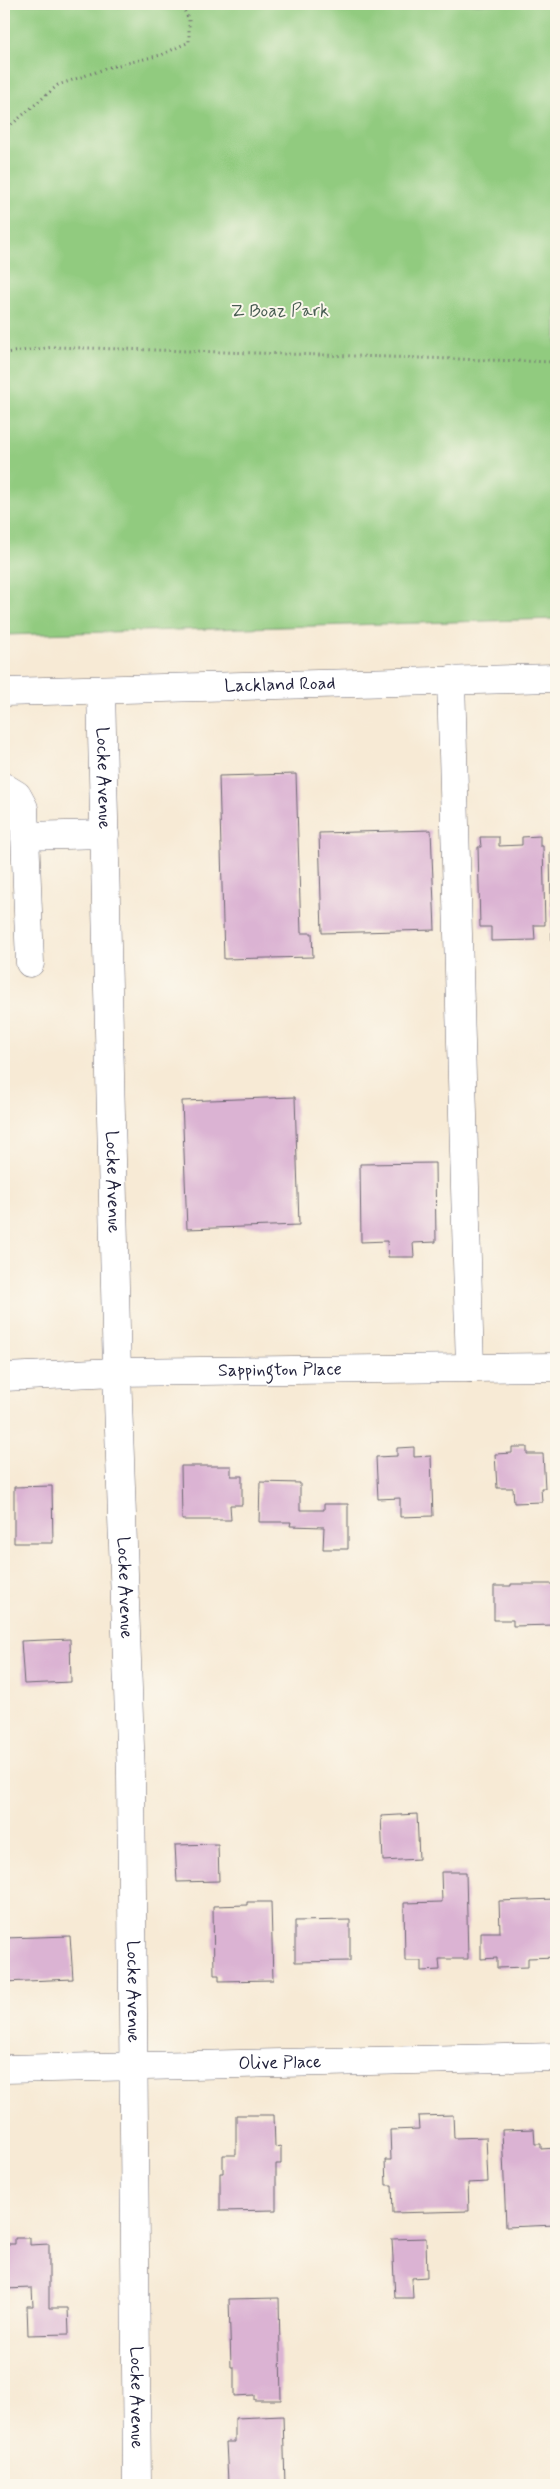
<svg xmlns="http://www.w3.org/2000/svg" width="560" height="2489" font-family="Mynerve,sans-serif">
	<style>
		.green { fill: #91cb7f; stroke: #5a765d }
		.building { fill: #dbb3d3 }
		.lines { fill: none; stroke-linecap: round; stroke-linejoin: round }
		.minor-casing { stroke: #6d6871; stroke-width: 29 }
		.path { stroke: #6d6871; stroke-width: 3; stroke-dasharray: 1 4; stroke-linecap: butt }
		.minor { stroke: #fff; stroke-width: 28 }
		.labels { text-anchor: middle; dominant-baseline: central; stroke-width: 4; stroke-linejoin: round; paint-order: stroke }
		.park-label { font-size: 18px; fill: #495d53; stroke: #fbf7ec }
		.street-label { font-size: 18px; fill: #22223b; stroke: #fbf7ec }
	</style>
	<rect width="100%" height="100%" fill="#fbf7ec"/>
	<filter id="ink" filterUnits="userSpaceOnUse"><feTurbulence type="fractalNoise" baseFrequency=".02" numOctaves="2"/><feDisplacementMap in="SourceGraphic" scale="10" xChannelSelector="R" yChannelSelector="G"/><feConvolveMatrix kernelMatrix="1 2 1 2 8 2 1 2 1" color-interpolation-filters="sRGB"/></filter>
	<filter id="wash" filterUnits="userSpaceOnUse"><feTurbulence type="fractalNoise" baseFrequency=".0096" numOctaves="4" result="noise"/><feDisplacementMap in="SourceGraphic" scale="20" xChannelSelector="R" yChannelSelector="G"/><feGaussianBlur stdDeviation="1.12" result="paint"/><feColorMatrix in="noise" values="0 0 0 0 0 0 0 0 0 0 0 0 0 0 0 0 0 1.4 0 .05"/><feComposite in="paint" operator="in"/></filter>
	<g filter="url(#wash)">
		<rect width="100%" height="100%" fill="#f7ead5"/>
		<path class="green" d="M4 4H556V619L4 635Z"/>
		<g id="blocks">
			<g class="building">
				<path d="M296 774 301 933H312L313 957 224 959 219 776Z"/>
				<path d="M431 830 435 930 322 933 319 833Z"/>
				<path d="M540 836V846H543L545 925H534L535 940 491 941V927H480L478 847H481L480 837H499V846L522 845V837Z"/>
				<path d="M550 852H556V1013H553Z"/>
				<path d="M295 1097 299 1225 187 1229 182 1101Z"/>
				<path d="M435 1163 436 1242 413 1243 414 1257H388L387 1241 361 1242 360 1164Z"/>
				<path d="M414 1447V1457L431 1456 433 1516 400 1517V1498L378 1499 376 1457 397 1456V1448Z"/>
				<path d="M512 1447H527V1454H543L545 1488H541L542 1502 514 1503 513 1488H497L495 1454 512 1453Z"/>
				<path d="M181 1466H231V1476H242V1505H230L231 1520H182Z"/>
				<path d="M260 1482 300 1483V1510H324V1504H348V1549H323L324 1527 290 1526 291 1522H259Z"/>
				<path d="M52 1486 53 1543H14V1487Z"/>
				<path d="M511 1584H554V1625L513 1626V1620H494V1586H511Z"/>
				<path d="M70 1639 71 1682 24 1684 21 1641Z"/>
				<path d="M417 1814 419 1859 383 1861 381 1816Z"/>
				<path d="M218 1844 219 1881 177 1882 175 1845Z"/>
				<path d="M441 1872H466L468 1959H439L440 1970 421 1971V1961H405L404 1903 442 1902Z"/>
				<path d="M556 1899V1957L528 1958V1967L497 1968V1958L481 1959V1932H500L499 1901Z"/>
				<path d="M247 1902H271L273 1980 219 1981V1975H214L213 1906 247 1905Z"/>
				<path d="M350 1920V1961L295 1962V1921Z"/>
				<path d="M70 1936 73 1979 4 1982V1938Z"/>
				<path d="M236 2115H274L275 2147 281 2146V2164H276V2210L220 2211V2173H223V2155H236Z"/>
				<path d="M453 2115 454 2138 486 2137 488 2182 468 2183 469 2211 393 2213 392 2185H386L385 2160H391L390 2130 419 2129 418 2116Z"/>
				<path d="M534 2129 535 2144H541V2149L556 2148V2225L506 2227 502 2130Z"/>
				<path d="M15 2238H30V2245L49 2244V2308H68L69 2334 28 2335 27 2306H33L32 2288 4 2289V2244H15Z"/>
				<path d="M426 2238 427 2277 412 2278 413 2298H395L392 2239Z"/>
				<path d="M279 2298 281 2400H254V2395L234 2396V2367H231L229 2299Z"/>
				<path d="M283 2416 285 2485H236V2482H228L226 2442H235V2418Z"/>
			</g>
		</g>
	</g>
	<g filter="url(#ink)">
		<use href="#blocks" fill-opacity="0" stroke="#6d6871" stroke-width="1"/>
		<g class="lines">
			<defs>
				<g id="minor">
					<path d="M451 680 470 1368"/>
					<path id="s1" d="M101 690 117 1372 131 1775 137 2485"/>
					<path id="s2" d="M4 692 556 678"/>
					<path d="M4 787 17 795 24 808 30 963"/>
					<path d="M25 836 105 834"/>
					<path id="s3" d="M4 1377 117 1372 556 1367"/>
					<path id="s4" d="M4 2069 556 2057"/>
				</g>
			</defs>
			<use href="#minor" class="minor-casing"/>
			<g class="path">
				<path d="M4 131 58 85 110 67 161 55 189 42V20L181 4"/>
				<path d="M4 353 54 347 556 362"/>
			</g>
			<use href="#minor" class="minor"/>
		</g>
	</g>
	<g class="labels">
		<g class="park-label">
			<text x="280" y="311">Z Boaz Park</text>
		</g>
		<g class="street-label">
			<text stroke="none"><textPath href="#s2" startOffset="276">Lackland Road</textPath></text>
			<text stroke="none"><textPath href="#s1" startOffset="88">Locke Avenue</textPath></text>
			<text stroke="none"><textPath href="#s1" startOffset="492">Locke Avenue</textPath></text>
			<text stroke="none"><textPath href="#s3" startOffset="276">Sappington Place</textPath></text>
			<text stroke="none"><textPath href="#s1" startOffset="898">Locke Avenue</textPath></text>
			<text stroke="none"><textPath href="#s1" startOffset="1302">Locke Avenue</textPath></text>
			<text stroke="none"><textPath href="#s4" startOffset="276">Olive Place</textPath></text>
			<text stroke="none"><textPath href="#s1" startOffset="1708">Locke Avenue</textPath></text>
		</g>
	</g>
	<rect width="560" height="2489" fill="none" stroke="#fbf7ec" stroke-width="20"/>
</svg>
